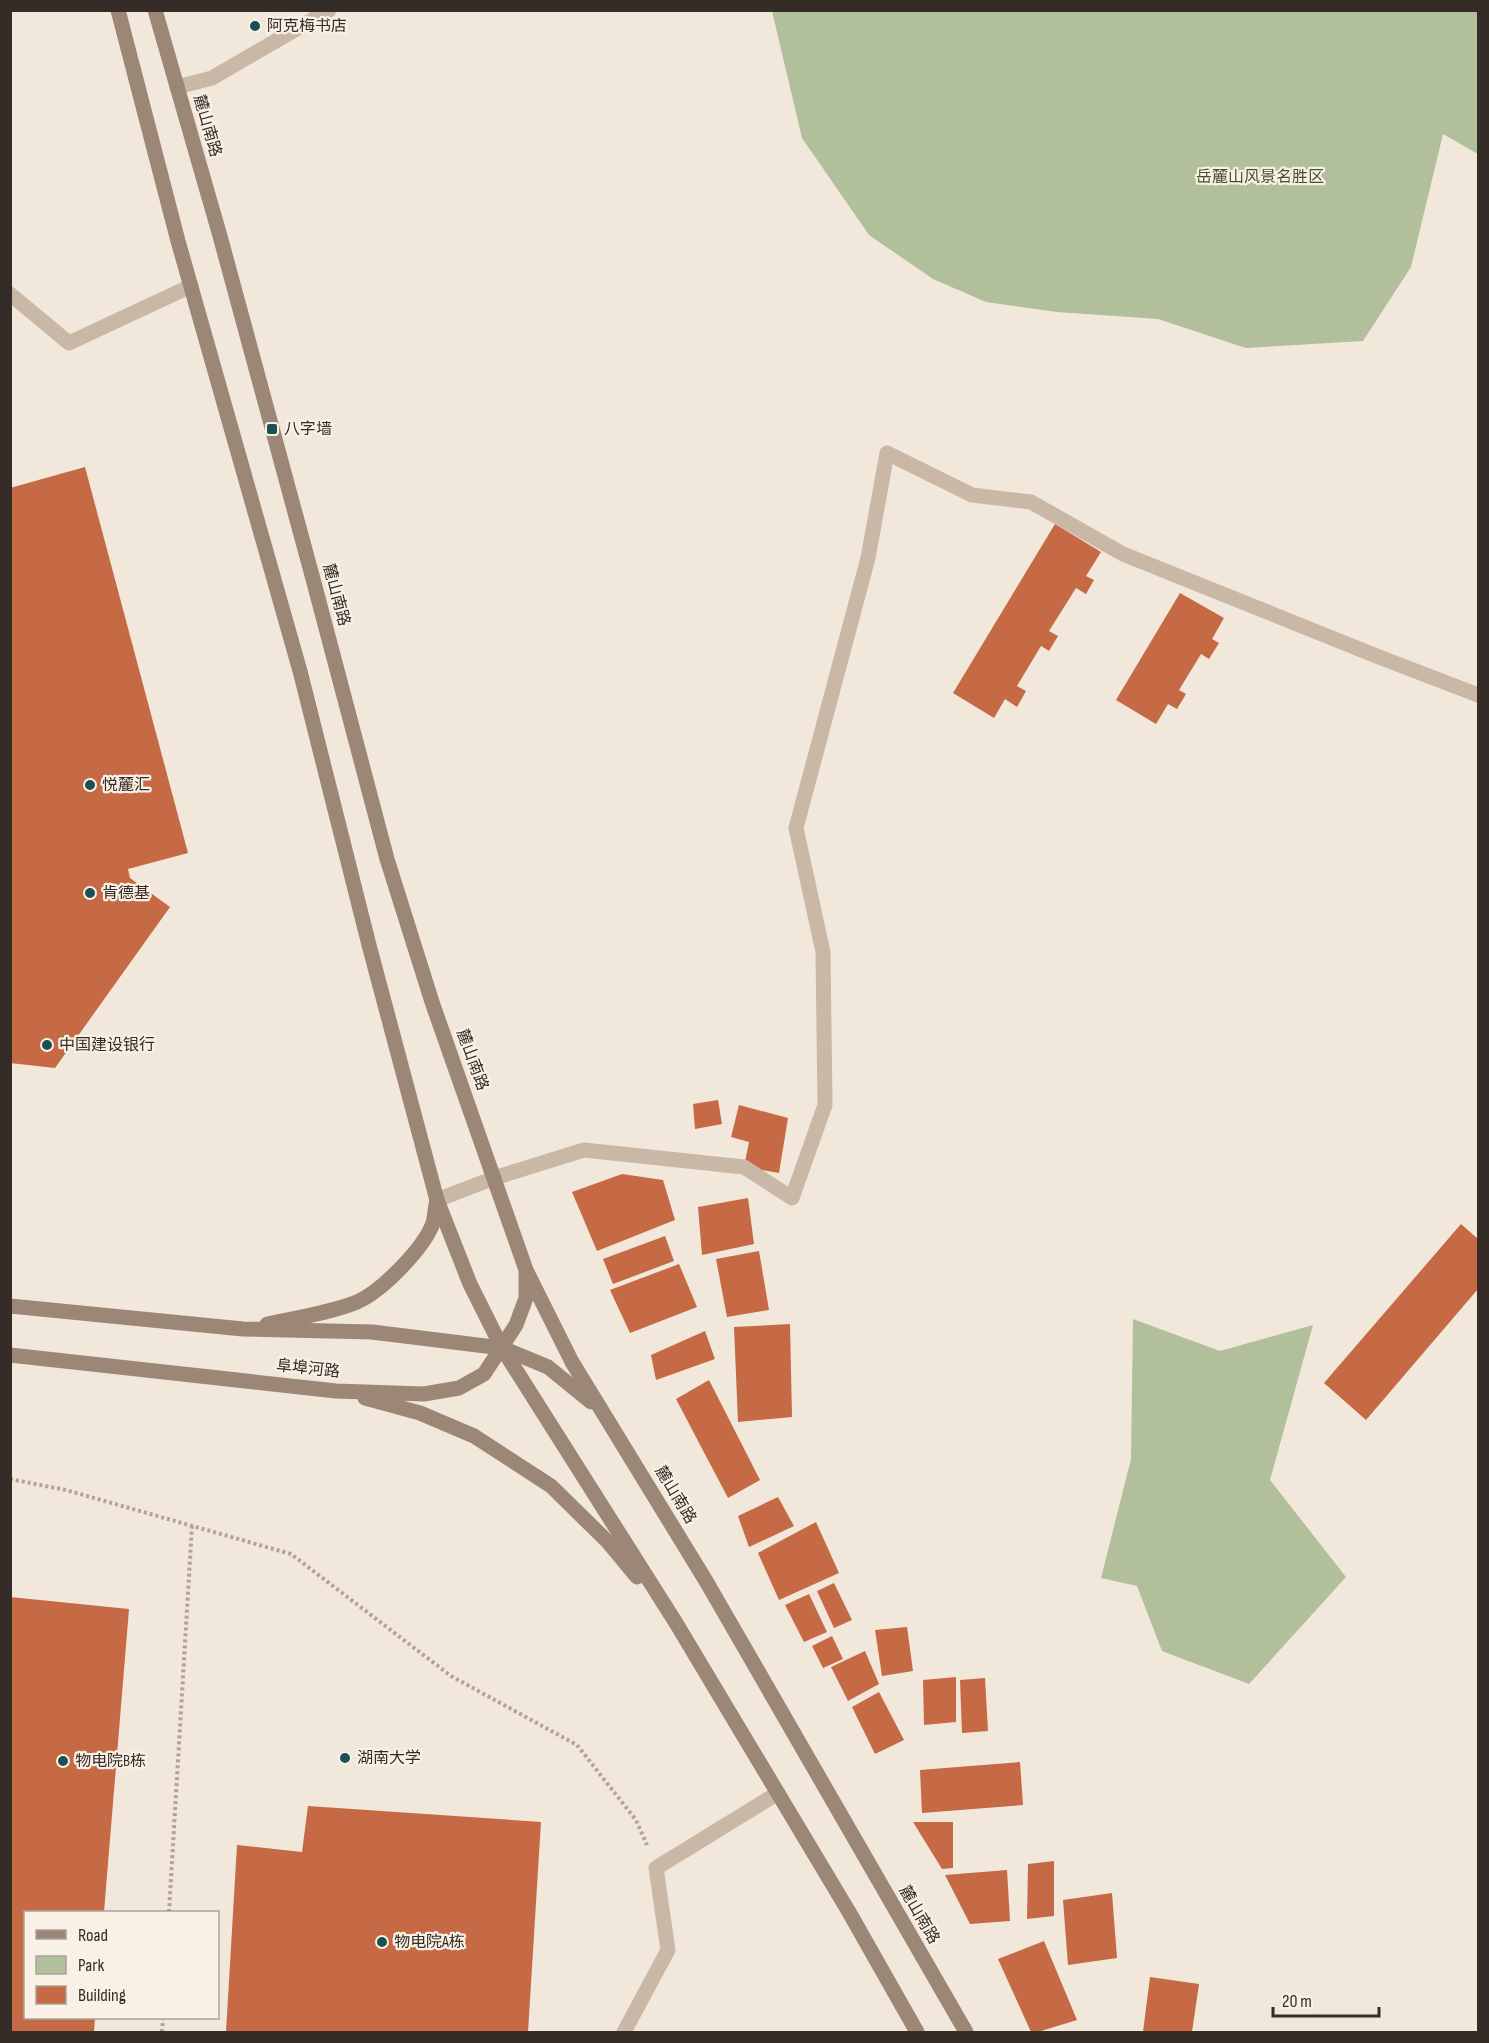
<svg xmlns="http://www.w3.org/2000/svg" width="1489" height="2043" font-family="'Sofia Sans Condensed','Noto Sans SC',sans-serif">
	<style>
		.green { fill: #b1c09a }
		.building { fill: #c56a44 }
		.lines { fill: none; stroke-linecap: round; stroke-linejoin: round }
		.path { stroke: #b5a290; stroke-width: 4; stroke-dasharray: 3 3; stroke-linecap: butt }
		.service { stroke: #c9b8a6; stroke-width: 15 }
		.minor { stroke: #c9b8a6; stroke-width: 15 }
		.secondary { stroke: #9c8777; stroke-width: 15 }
		.poi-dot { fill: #1d4f56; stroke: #f9f1e6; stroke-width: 2 }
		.labels { text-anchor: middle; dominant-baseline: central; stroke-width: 4.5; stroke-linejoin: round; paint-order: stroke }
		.poi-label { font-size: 16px; fill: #352c27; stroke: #f9f1e6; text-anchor: start }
		.street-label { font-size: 16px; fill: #352c27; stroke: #f9f1e6 }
		.park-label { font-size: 16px; fill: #42532b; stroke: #f9f1e6 }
	</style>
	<rect width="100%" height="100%" fill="#f1e7da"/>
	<g class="green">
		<path d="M772 11H1478V154L1443 134 1411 267 1363 341 1246 348 1158 319 1057 312 986 302 933 279 869 235 802 138Z"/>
		<path d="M1133 1319 1220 1351 1313 1325 1270 1480 1346 1577 1249 1684 1162 1651 1137 1586 1101 1578 1131 1459Z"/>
	</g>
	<g class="building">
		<path d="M85 467 188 853 128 869 130 878 170 907 55 1068 10 1063V488Z"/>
		<path d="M1055 524 1101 552 1086 576 1094 580 1086 594 1076 588 1049 631 1058 636 1049 651 1041 646 1017 686 1026 691 1017 707 1005 699 994 718 953 693Z"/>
		<path d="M1180 593 1224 618 1212 639 1219 643 1209 659 1201 654 1179 690 1186 694 1177 709 1168 704 1156 724 1116 700Z"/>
		<path d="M718 1100 722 1124 695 1129 693 1104Z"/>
		<path d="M739 1105 788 1118 779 1173 744 1167 749 1142 731 1137Z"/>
		<path d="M622 1174 663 1180 675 1220 597 1251 572 1192Z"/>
		<path d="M748 1198 754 1244 702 1255 698 1207Z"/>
		<path d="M1461 1224 1478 1239V1289L1366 1420 1324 1383Z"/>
		<path d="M665 1236 674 1261 613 1284 603 1259Z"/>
		<path d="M759 1251 769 1310 727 1317 716 1259Z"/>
		<path d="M679 1264 697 1307 630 1333 610 1290Z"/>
		<path d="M790 1324 792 1417 738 1422 734 1327Z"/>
		<path d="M705 1331 715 1359 656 1380 651 1355Z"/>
		<path d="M709 1380 760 1480 728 1498 676 1399Z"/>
		<path d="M778 1497 794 1526 749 1547 738 1516Z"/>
		<path d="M816 1522 839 1573 779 1600 758 1553Z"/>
		<path d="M834 1583 852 1620 834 1628 817 1591Z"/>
		<path d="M809 1594 827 1632 804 1642 785 1605Z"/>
		<path d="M10 1597 129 1609 104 1912H26V2018H95L94 2032H10Z"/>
		<path d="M907 1627 913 1671 882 1676 875 1630Z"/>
		<path d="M832 1636 843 1659 823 1668 812 1646Z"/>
		<path d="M865 1651 879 1684 848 1701 831 1667Z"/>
		<path d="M956 1677V1722L924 1725 923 1680Z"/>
		<path d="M985 1678 988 1731 962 1733 960 1680Z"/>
		<path d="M879 1692 904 1740 875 1754 852 1707Z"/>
		<path d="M1020 1762 1023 1805 922 1813 920 1770Z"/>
		<path d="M308 1806 541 1822 528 2032H226L237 1845 302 1852Z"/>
		<path d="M913 1822H953V1868L942 1869Z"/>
		<path d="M1054 1861V1916L1027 1919 1028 1864Z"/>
		<path d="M1007 1870 1010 1921 970 1924 945 1875Z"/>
		<path d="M1112 1893 1117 1958 1068 1965 1063 1900Z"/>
		<path d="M1044 1941 1077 2020 1038 2032H1031L998 1959Z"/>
		<path d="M1150 1977 1199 1984 1192 2032H1143Z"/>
	</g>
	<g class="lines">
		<g class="path">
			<path d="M10 1479 66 1490 291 1554 451 1676 577 1745 636 1820 647 1845"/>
			<path d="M169 1912 192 1526"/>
			<path d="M162 2032 163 2018"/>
		</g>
		<path class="service" d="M177 87 212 78 329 10"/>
		<g class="minor">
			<path d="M10 294 69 343 191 286"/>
			<path d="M437 1200 494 1178 584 1150 744 1167 792 1198 825 1105 823 952 796 828 868 558 887 453 972 495 1031 502 1123 554 1379 657 1478 695"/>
			<path d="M624 2032 668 1950 656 1868 778 1793"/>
		</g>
		<g class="secondary">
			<path d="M118 10 178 241 300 671 369 945 437 1200 470 1284 502 1348 676 1623 849 1912 917 2032"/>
			<path d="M155 10 220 236 313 579 387 859 432 1002 526 1270 572 1362 706 1581 966 2032"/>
			<path d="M10 1306 243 1329 372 1332 502 1348 548 1367 591 1402"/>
			<path d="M267 1324C295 1318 330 1313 357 1302 382 1291 424 1248 433 1223 435 1216 435 1207 437 1200"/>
			<path d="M10 1355 336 1391 424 1394 459 1388 484 1374 516 1325 526 1298V1274"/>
			<path d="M365 1398 420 1413 474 1436 551 1486 608 1542 637 1577"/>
		</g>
	</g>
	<g class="poi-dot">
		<circle cx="255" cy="26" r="6"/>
		<rect x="266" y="423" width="12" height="12" rx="3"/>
		<circle cx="90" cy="785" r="6"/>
		<circle cx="90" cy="893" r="6"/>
		<circle cx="47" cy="1045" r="6"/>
		<circle cx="345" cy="1758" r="6"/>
		<circle cx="63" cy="1761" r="6"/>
		<circle cx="382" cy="1942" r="6"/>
	</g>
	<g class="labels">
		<g class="poi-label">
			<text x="267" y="26">阿克梅书店</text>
			<text x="284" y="429">八字墙</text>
			<text x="102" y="785">悦麓汇</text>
			<text x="102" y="893">肯德基</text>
			<text x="59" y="1045">中国建设银行</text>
			<text x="357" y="1758">湖南大学</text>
			<text x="75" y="1761">物电院B栋</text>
			<text x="394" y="1942">物电院A栋</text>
		</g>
		<g class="street-label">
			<text transform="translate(207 126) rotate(74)">麓山南路</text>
			<text transform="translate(336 595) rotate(75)">麓山南路</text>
			<text transform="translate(472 1060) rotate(70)">麓山南路</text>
			<text transform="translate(308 1369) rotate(6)">阜埠河路</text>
			<text transform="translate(675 1495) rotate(59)">麓山南路</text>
			<text transform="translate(919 1915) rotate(60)">麓山南路</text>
		</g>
		<g class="park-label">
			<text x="1260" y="177">岳麓山风景名胜区</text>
		</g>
	</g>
	<rect width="1489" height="2043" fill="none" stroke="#352c27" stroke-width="24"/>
	<rect x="24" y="1911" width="195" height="108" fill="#f9f1e6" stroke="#aba29a" stroke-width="1.5"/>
	<rect x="36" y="1930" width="30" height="9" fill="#9c8777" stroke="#aba29a" stroke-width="1.5"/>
	<text x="78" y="1941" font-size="18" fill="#352c27">Road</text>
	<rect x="36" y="1956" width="30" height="18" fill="#b1c09a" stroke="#aba29a" stroke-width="1.5"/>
	<text x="78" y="1971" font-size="18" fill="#352c27">Park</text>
	<rect x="36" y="1986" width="30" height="18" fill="#c56a44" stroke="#aba29a" stroke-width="1.5"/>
	<text x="78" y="2001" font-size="18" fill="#352c27">Building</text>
	<path d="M1273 2007v9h106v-9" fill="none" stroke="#352c27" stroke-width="3"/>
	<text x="1282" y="2007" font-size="18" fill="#352c27" stroke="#f9f1e6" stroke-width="4.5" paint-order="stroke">20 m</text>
</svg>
